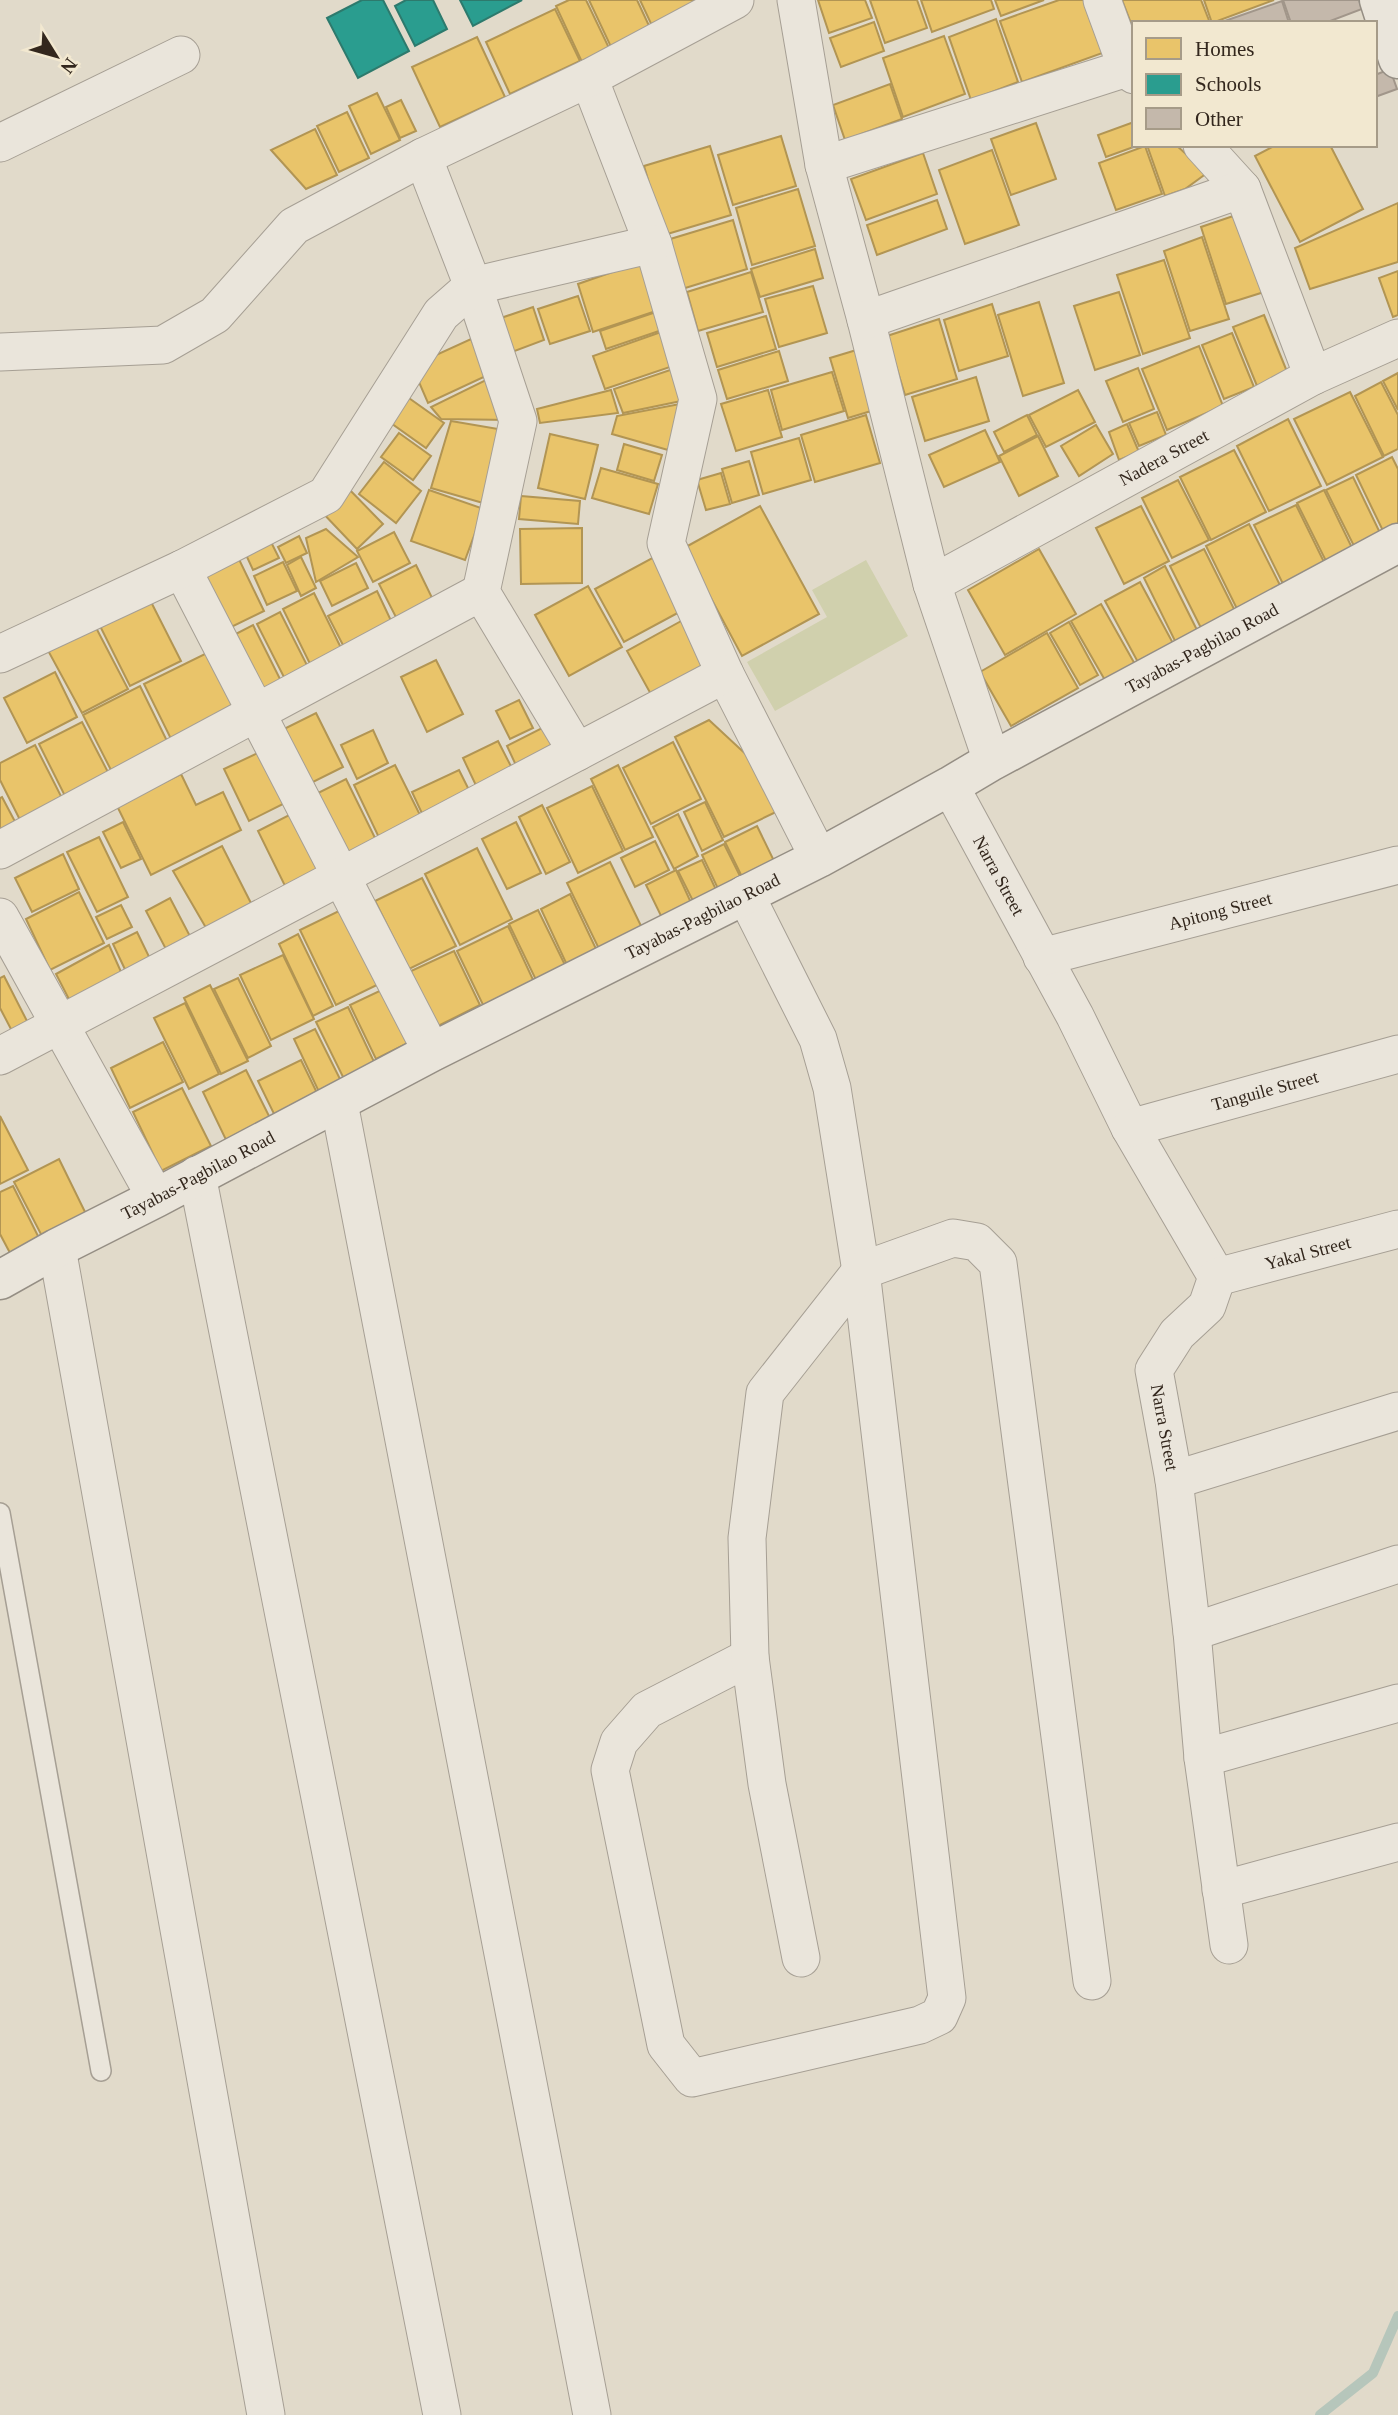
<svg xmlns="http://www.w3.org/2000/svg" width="1398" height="2415" font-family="Georgia,serif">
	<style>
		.green { fill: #d0d0ad }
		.homes { fill: #e9c46a; stroke: #b29553; stroke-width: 2 }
		.schools { fill: #2a9d8f; stroke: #2d7a6d; stroke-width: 2 }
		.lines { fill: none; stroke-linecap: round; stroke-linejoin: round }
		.stream { stroke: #b6c6bb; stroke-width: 10 }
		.building { fill: #c4b8ab; stroke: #a1968a; stroke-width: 2 }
		.service-casing { stroke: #a69f94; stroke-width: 22 }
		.minor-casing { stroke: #a69f94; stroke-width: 39 }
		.secondary-casing { stroke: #958e84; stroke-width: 41 }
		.service { stroke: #eae5db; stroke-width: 19 }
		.minor { stroke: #eae5db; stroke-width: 37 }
		.secondary { stroke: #eae5db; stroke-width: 38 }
		.labels { text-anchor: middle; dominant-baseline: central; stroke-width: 7; stroke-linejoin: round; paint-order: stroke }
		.street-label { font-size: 18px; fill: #33271d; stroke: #f2e8d0 }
	</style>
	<rect width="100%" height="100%" fill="#e1daca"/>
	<path class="green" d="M866 560 908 636 775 711 747 662 827 617 812 590Z"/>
	<g class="homes">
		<path d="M569 0H586L609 48 582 62 556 6Z"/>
		<path d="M589 0H637L651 30 612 49Z"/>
		<path d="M640 0H716L654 30Z"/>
		<path d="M818 0H865L872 18 829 33Z"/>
		<path d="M870 0H917L927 28 885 43Z"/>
		<path d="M921 0H991L994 9 932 32Z"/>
		<path d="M995 0H1044L1001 16Z"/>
		<path d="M1059 0H1090L1108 51 1022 82 1000 21Z"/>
		<path d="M1122 0H1201L1210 23H1134V31Z"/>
		<path d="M1204 0H1274L1212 23Z"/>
		<path d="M555 9 580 61 510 94 486 42Z"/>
		<path d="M996 19 1018 82 971 100 949 37Z"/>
		<path d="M874 22 884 51 841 67 830 38Z"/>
		<path d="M944 36 965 94 903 117 883 58Z"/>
		<path d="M477 37 505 97 440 127 412 67Z"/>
		<path d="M890 84 902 119 845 140 833 105Z"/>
		<path d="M377 93 400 140 371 154 349 106Z"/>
		<path d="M401 100 416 131 400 138 386 107Z"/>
		<path d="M347 112 369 158 339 172 317 126Z"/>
		<path d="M1134 122V145H1139L1106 157 1098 135Z"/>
		<path d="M1036 123 1056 179 1011 195 991 139Z"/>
		<path d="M315 129 337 175 306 189 271 150Z"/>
		<path d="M781 136 796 186 733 205 718 155Z"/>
		<path d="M1147 145H1176L1207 173 1185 189 1165 196Z"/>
		<path d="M1276 145H1330L1363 209 1300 242 1255 156Z"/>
		<path d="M710 146 731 215 664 235 644 166Z"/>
		<path d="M1145 146 1162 194 1116 210 1099 163Z"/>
		<path d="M992 150 1019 225 965 244 939 170Z"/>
		<path d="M923 153 937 194 866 220 851 179Z"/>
		<path d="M798 189 815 246 752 265 736 208Z"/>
		<path d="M937 200 947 229 877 255 867 225Z"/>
		<path d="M1398 203V262L1310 289 1295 248Z"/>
		<path d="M1239 214 1264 292 1226 304 1201 227Z"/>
		<path d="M733 220 747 269 682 289 667 240Z"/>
		<path d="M1202 237 1229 319 1190 331 1164 251Z"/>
		<path d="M815 249 823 278 760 297 751 269Z"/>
		<path d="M1164 260 1190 338 1143 354 1117 275Z"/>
		<path d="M644 261 659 310 593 332 578 284Z"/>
		<path d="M1398 271V315L1393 317 1379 278Z"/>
		<path d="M751 272 763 312 698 331 687 292Z"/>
		<path d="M813 286 827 333 779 347 765 299Z"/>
		<path d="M1119 292 1140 355 1095 370 1074 306Z"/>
		<path d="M578 296 590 331 550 344 538 309Z"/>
		<path d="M1039 302 1064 383 1023 396 998 315Z"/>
		<path d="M992 304 1008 356 959 371 944 320Z"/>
		<path d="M533 307 544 340 512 352 501 318Z"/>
		<path d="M656 312 662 330 606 349 600 331Z"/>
		<path d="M1264 315 1288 374 1257 386 1233 327Z"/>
		<path d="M766 316 776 349 717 367 707 333Z"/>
		<path d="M939 319 957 379 905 395 887 336Z"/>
		<path d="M661 332 673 366 605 389 593 356Z"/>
		<path d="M1232 333 1254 387 1224 399 1202 345Z"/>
		<path d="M471 339 488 375 428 403 412 366Z"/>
		<path d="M1199 346 1223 406 1167 430 1142 369Z"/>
		<path d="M863 348 881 408 848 418 830 358Z"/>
		<path d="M779 351 788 381 727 399 718 370Z"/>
		<path d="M676 368 686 400 623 413 614 389Z"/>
		<path d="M1138 368 1154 409 1123 422 1106 381Z"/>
		<path d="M832 372 844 411 782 430 771 390Z"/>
		<path d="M1398 373V410L1383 381Z"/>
		<path d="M976 377 989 421 925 441 912 397Z"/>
		<path d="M490 378 510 420 441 419 431 407Z"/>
		<path d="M1381 382 1398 415V449L1384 456 1355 396Z"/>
		<path d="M611 390 618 413 540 423 537 409Z"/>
		<path d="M768 390 782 437 736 451 721 404Z"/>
		<path d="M1078 390 1095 422 1046 447 1029 415Z"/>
		<path d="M399 391 444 423 426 448 381 416Z"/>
		<path d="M1350 392 1383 457 1327 485 1294 419Z"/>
		<path d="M685 403 675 452 612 434 617 416Z"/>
		<path d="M1157 412 1166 435 1139 446 1129 423Z"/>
		<path d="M866 415 880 463 815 482 801 435Z"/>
		<path d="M1027 415 1037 435 1004 452 994 432Z"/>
		<path d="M1288 419 1321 486 1269 511 1237 446Z"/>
		<path d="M451 421 504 430 483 503 431 488Z"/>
		<path d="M1127 424 1139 452 1119 460 1109 432Z"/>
		<path d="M1096 425 1113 454 1079 476 1061 446Z"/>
		<path d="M985 430 1000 462 944 487 929 455Z"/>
		<path d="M399 433 431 456 413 480 381 457Z"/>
		<path d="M550 434 598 445 585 499 538 488Z"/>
		<path d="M1038 436 1058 476 1019 496 999 456Z"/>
		<path d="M799 438 811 480 763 494 751 452Z"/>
		<path d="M624 444 662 455 654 481 617 470Z"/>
		<path d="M1234 450 1266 512 1211 540 1180 477Z"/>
		<path d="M1392 457 1398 469V531L1386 537 1356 475Z"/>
		<path d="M749 461 759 495 732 503 722 469Z"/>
		<path d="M384 462 421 491 396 523 359 494Z"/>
		<path d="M601 468 658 484 649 514 592 498Z"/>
		<path d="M721 473 730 504 706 510 697 480Z"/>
		<path d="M1353 477 1382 537 1356 550 1326 490Z"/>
		<path d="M1178 480 1209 540 1172 558 1142 498Z"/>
		<path d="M344 484 383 524 357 549 319 509Z"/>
		<path d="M429 490 484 509 465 560 411 541Z"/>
		<path d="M1324 490 1355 554 1329 567 1297 503Z"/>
		<path d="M521 496 580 501 578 524 519 519Z"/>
		<path d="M1296 505 1325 564 1284 586 1254 525Z"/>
		<path d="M760 506 819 614 742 656 684 548Z"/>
		<path d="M1141 506 1169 561 1124 584 1096 528Z"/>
		<path d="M1249 524 1284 593 1240 615 1206 546Z"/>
		<path d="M582 528V583L521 584 520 529Z"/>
		<path d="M326 529 358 557 316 582 306 538Z"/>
		<path d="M266 532 279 558 253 570 241 544Z"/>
		<path d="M394 532 410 563 373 582 357 551Z"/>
		<path d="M299 536 307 553 286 563 278 547Z"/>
		<path d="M234 549 264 611 217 634 187 572Z"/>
		<path d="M1039 549 1076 614 1005 655 968 590Z"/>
		<path d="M1204 549 1237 615 1203 632 1170 566Z"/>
		<path d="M656 556 685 609 624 642 595 589Z"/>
		<path d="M301 557 316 588 301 596 287 565Z"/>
		<path d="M283 562 297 591 267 605 254 576Z"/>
		<path d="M356 563 368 588 332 606 320 581Z"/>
		<path d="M416 565 437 608 401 627 379 584Z"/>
		<path d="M1165 566 1200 636 1178 647 1144 578Z"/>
		<path d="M1140 582 1175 647 1140 666 1105 601Z"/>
		<path d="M588 586 622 647 569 676 535 615Z"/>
		<path d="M377 591 394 627 346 651 328 616Z"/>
		<path d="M314 593 345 656 314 672 283 609Z"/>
		<path d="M147 594 181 661 130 686 97 620Z"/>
		<path d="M1101 604 1136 666 1106 682 1071 621Z"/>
		<path d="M280 612 314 679 291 691 257 624Z"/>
		<path d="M92 620 128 689 82 713 45 645Z"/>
		<path d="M683 620 708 667 653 698 627 651Z"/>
		<path d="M1069 622 1098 675 1080 685 1050 633Z"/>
		<path d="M253 625 285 689 260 702 228 638Z"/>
		<path d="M1047 633 1078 688 1011 726 980 672Z"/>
		<path d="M213 650 242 708 173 743 144 684Z"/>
		<path d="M436 660 463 714 427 732 401 677Z"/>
		<path d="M55 672 77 717 27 743 4 698Z"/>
		<path d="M140 686 169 745 113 774 83 715Z"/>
		<path d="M519 700 533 728 510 739 496 711Z"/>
		<path d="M316 713 343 767 307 785 280 731Z"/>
		<path d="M709 720 751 759 776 812 724 837 675 737Z"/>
		<path d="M82 722 111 778 67 800 39 744Z"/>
		<path d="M544 727 558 757 521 776 507 746Z"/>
		<path d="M373 730 388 763 357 779 341 745Z"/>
		<path d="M498 741 517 778 481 796 463 758Z"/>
		<path d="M673 742 701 799 651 824 623 768Z"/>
		<path d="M35 745 67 808 25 830 0 780V763Z"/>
		<path d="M264 750 289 801 249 821 224 769Z"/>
		<path d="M395 765 425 825 383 846 354 785Z"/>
		<path d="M618 765 653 837 625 850 591 779Z"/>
		<path d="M459 770 473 798 426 822 412 792Z"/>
		<path d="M181 774 196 805 223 792 241 830 151 875 117 806Z"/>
		<path d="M346 779 379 846 341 865 308 798Z"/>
		<path d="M592 786 623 851 578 873 547 808Z"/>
		<path d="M2 797 21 833 0 843V798Z"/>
		<path d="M705 802 723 840 702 851 684 812Z"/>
		<path d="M542 805 570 862 546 874 519 817Z"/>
		<path d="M297 811 328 874 289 894 258 831Z"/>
		<path d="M678 814 698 856 674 869 653 827Z"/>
		<path d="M123 822 141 859 121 868 103 832Z"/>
		<path d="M516 822 541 873 507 889 482 839Z"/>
		<path d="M757 826 776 865 744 881 725 842Z"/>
		<path d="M99 837 128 897 97 912 67 852Z"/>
		<path d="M655 841 669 870 635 887 621 858Z"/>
		<path d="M724 844 744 884 721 895 702 855Z"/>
		<path d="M222 846 255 911 209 933 173 871Z"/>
		<path d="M477 848 512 919 460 945 425 874Z"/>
		<path d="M63 854 79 889 32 912 15 878Z"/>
		<path d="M702 860 718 894 695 905 678 871Z"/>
		<path d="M610 862 644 932 601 953 567 883Z"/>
		<path d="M676 870 693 907 664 922 646 885Z"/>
		<path d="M422 878 456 946 409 969 375 901Z"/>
		<path d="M79 892 104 943 50 970 26 919Z"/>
		<path d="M570 894 597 951 567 965 541 909Z"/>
		<path d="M170 898 193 942 169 955 146 911Z"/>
		<path d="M121 905 132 927 107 939 96 917Z"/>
		<path d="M347 907 383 982 336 1005 300 930Z"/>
		<path d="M538 910 566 967 537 982 509 924Z"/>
		<path d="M508 926 535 984 485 1009 457 951Z"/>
		<path d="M137 932 154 967 130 980 113 944Z"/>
		<path d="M298 934 333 1006 313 1016 279 944Z"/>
		<path d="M109 945 126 983 74 1009 56 974Z"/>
		<path d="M454 951 480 1005 436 1027 409 972Z"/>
		<path d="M283 955 314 1019 271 1040 240 975Z"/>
		<path d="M4 976 29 1025 13 1033 0 1008V978Z"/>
		<path d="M238 978 271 1046 248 1058 214 989Z"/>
		<path d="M210 985 248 1061 221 1074 184 998Z"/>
		<path d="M390 986 416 1039 376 1059 350 1005Z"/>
		<path d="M185 1003 219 1074 189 1089 154 1018Z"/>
		<path d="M348 1007 376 1066 345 1081 316 1022Z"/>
		<path d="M315 1029 342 1083 320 1094 294 1039Z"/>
		<path d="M163 1042 183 1082 130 1108 111 1068Z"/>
		<path d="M301 1060 319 1097 276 1118 258 1081Z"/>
		<path d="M246 1070 272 1122 228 1144 203 1092Z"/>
		<path d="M182 1088 211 1146 161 1171 133 1112Z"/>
		<path d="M0 1116 28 1170 0 1184Z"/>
		<path d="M59 1159 88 1218 44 1240 14 1182Z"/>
		<path d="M13 1186 39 1238 10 1253 0 1234V1192Z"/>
	</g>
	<g class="schools">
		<path d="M362 0H383L409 51 358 78 327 18Z"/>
		<path d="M406 0H433L447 29 415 46 395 6Z"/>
		<path d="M460 0H522L473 26Z"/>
	</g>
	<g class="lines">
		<path class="stream" d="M1320 2415 1373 2373 1398 2316"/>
	</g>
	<g class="building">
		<path d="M1283 0H1359L1362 9 1325 23H1291Z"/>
		<path d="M1282 1 1289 23H1219Z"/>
		<path d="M1390 69 1397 89 1375 97V75Z"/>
	</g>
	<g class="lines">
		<defs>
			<path id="service" d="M0 1513 101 2071"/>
			<g id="minor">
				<path d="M796 0 824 165 866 320 932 584 992 761"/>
				<path d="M1102 0 1127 68"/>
				<path d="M589 78 653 244 698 399 666 543 725 674 819 858"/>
				<path d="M0 143 181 55"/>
				<path d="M1202 145 1242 189 1313 376"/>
				<path d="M423 157 473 286 518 421 481 592 577 752"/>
				<path d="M824 165 1127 68 1134 75"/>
				<path d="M866 320 1242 189"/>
				<path d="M0 352 163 345 215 315 294 226 423 157 589 78 735 0"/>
				<path d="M182 569 432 1052"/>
				<path id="s1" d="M932 584 1313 376 1398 338"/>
				<path d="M0 654 182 569 326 495 441 314 473 286 653 244"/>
				<path id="s2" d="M950 786 1075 1016 1130 1128 1217 1277 1207 1306 1177 1334 1154 1370 1174 1480 1192 1632 1203 1758 1229 1945"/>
				<path d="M0 850 481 592"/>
				<path d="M745 894 818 1039 832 1088 861 1271 947 1998 939 2016 920 2025 692 2078 666 2045 610 1770 619 1742 647 1710 750 1657"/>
				<path d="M0 917 156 1198"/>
				<path id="s3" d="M1042 957 1398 865"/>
				<path d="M0 1056 725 674"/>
				<path d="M339 1103 592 2415"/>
				<path id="s4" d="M1130 1128 1398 1054"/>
				<path d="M197 1175 442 2415"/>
				<path d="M57 1248 266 2415"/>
				<path id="s5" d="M1217 1277 1398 1229"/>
				<path d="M1174 1480 1398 1411"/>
				<path d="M1192 1632 1398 1564"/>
				<path d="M1203 1758 1398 1703"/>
				<path d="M1221 1890 1398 1842"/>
				<path d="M801 1958 767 1784 750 1657 747 1538 765 1393 861 1271 953 1238 977 1242 998 1263 1092 1981"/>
			</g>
			<g id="secondary">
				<path d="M1379 0 1398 59"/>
				<path id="s6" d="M0 1280 57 1248 156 1198 432 1052 819 858 950 786 992 761 1398 543"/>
			</g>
		</defs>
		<use href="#service" class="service-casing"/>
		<use href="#minor" class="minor-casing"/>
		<use href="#secondary" class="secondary-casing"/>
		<use href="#service" class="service"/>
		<use href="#minor" class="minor"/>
		<use href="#secondary" class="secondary"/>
	</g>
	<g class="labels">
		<g class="street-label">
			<text stroke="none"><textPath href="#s1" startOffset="264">Nadera Street</textPath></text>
			<text stroke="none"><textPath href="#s6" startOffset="1358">Tayabas-Pagbilao Road</textPath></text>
			<text stroke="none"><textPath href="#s2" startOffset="102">Narra Street</textPath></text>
			<text stroke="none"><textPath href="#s3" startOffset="184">Apitong Street</textPath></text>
			<text stroke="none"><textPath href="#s6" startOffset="791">Tayabas-Pagbilao Road</textPath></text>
			<text stroke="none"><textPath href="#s4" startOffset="140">Tanguile Street</textPath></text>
			<text stroke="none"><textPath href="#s6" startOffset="224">Tayabas-Pagbilao Road</textPath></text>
			<text stroke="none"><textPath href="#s5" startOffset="94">Yakal Street</textPath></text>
			<text stroke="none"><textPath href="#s2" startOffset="732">Narra Street</textPath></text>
		</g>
	</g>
	<rect x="1132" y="21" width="245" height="126" fill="#f2e8d0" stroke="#a69b88" stroke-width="2"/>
	<rect x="1146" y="38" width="35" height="21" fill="#e9c46a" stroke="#a69b88" stroke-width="2"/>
	<text x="1195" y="56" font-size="21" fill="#33271d">Homes</text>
	<rect x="1146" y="74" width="35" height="21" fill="#2a9d8f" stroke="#a69b88" stroke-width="2"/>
	<text x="1195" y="91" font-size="21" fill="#33271d">Schools</text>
	<rect x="1146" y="108" width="35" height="21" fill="#c4b8ab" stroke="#a69b88" stroke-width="2"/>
	<text x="1195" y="126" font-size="21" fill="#33271d">Other</text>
	<g transform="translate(56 56) rotate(127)" stroke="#f2e8d0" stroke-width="5" paint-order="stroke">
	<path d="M0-5L12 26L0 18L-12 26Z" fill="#33271d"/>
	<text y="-10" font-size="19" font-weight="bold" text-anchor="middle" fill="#33271d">N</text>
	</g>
</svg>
